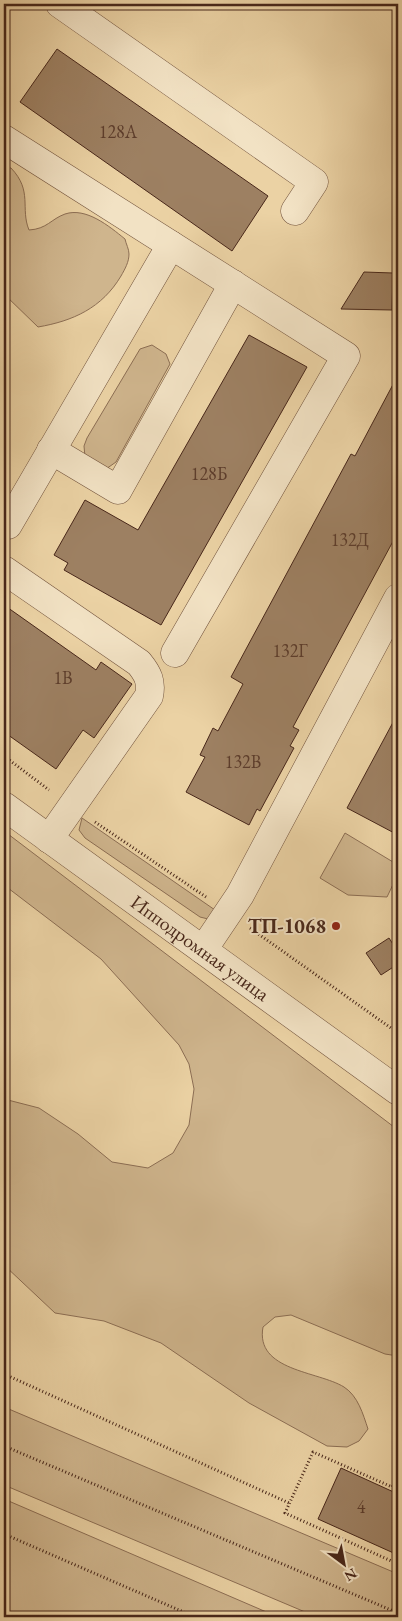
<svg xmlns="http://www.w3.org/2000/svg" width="402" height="1621" font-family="'EB Garamond',serif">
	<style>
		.green { fill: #cfb58d; stroke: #8c6e54 }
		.building { fill: #9d8062; stroke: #48271a }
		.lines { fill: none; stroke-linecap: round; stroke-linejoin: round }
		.minor-casing { stroke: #71523c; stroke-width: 29 }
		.path { stroke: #48271a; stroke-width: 3; stroke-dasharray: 1 2.5; stroke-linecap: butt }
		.minor { stroke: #f2e2c4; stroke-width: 28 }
		.poi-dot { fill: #8f2418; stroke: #f2e2c4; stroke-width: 2 }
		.labels { text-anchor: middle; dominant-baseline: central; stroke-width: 4; stroke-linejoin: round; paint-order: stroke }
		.number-label { font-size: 18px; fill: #5d3d2c }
		.poi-label { font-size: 20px; font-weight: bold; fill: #48271a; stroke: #f2e2c4; text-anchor: end }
		.street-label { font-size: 20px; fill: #48271a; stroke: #f2e2c4 }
	</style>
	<rect width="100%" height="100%" fill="#ebd2a4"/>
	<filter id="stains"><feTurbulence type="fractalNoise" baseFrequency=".004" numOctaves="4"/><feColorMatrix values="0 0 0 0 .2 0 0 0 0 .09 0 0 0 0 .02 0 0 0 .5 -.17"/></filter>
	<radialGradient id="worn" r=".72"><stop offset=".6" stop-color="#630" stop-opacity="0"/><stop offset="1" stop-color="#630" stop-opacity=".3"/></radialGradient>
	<g class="green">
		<path d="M4 167 11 168C33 191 20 208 29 230 47 229 51 219 65 214 86 207 109 226 125 239 126 244 129 249 129 254 129 262 125 269 121 276 102 308 73 321 38 327L4 294Z"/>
		<path d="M152 345 166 354 170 364 116 462 106 469 85 457 84 446 87 438 140 349Z"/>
		<path d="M82 818 215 910 208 919 200 917 85 838 79 830Z"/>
		<path d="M4 831 398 1130V1356L385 1354 291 1315 275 1317 263 1327C255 1371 318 1371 344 1387 358 1396 363 1414 368 1429L359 1441 347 1447 327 1446 249 1403 161 1343 104 1321 55 1313 4 1265V1099L39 1108 78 1134 112 1162 148 1168 173 1153 189 1125 194 1089 189 1064 179 1045 101 959 4 885Z"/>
		<path d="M345 833 398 865V874L387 897 348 895 320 878Z"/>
		<path d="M4 1407 398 1574V1617H317L4 1485Z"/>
		<path d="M4 1499 278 1617H4Z"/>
	</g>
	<g class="building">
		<path d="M57 49 268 196 232 251 20 102Z"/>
		<path d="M364 272 393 273 392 310 341 309Z"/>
		<path d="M249 335 307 367 161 625 64 570 68 563 54 555 85 500 138 530Z"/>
		<path d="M398 375V532L293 727 299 730 290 746 294 748 260 811 257 809 249 825 186 792 205 757 200 755 213 728 218 731 243 684 231 677 351 454 355 456Z"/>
		<path d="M4 605 96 670 101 662 132 684 94 738 83 730 56 769 4 732Z"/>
		<path d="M398 713V835L347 808Z"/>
		<path d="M389 938 398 952V964L381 975 366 953Z"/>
		<path d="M341 1468 398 1494V1555L318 1519Z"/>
	</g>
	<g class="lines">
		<defs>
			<g id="minor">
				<path d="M60 4 314 182 295 211"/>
				<path d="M4 139 346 356 175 653"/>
				<path d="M51 450 118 490 233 284"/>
				<path d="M8 525 171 245"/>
				<path d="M4 570 139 663C148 674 152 682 149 696L49 839"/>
				<path id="s1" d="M4 806 398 1091"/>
				<path d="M203 950 240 895 398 598"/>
			</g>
		</defs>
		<use href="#minor" class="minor-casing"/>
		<g class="path">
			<path d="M4 756 49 790"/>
			<path d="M95 822 206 897"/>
			<path d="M250 928 398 1033"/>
			<path d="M4 1374 289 1503"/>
			<path d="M4 1446 398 1613"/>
			<path d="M398 1473 392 1487 313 1452 285 1513 398 1564"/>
			<path d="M4 1534 195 1617"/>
		</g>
		<use href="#minor" class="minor"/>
	</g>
	<circle class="poi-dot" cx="336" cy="926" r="5"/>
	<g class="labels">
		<g class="number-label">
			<text x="118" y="131">128А</text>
			<text x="209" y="473">128Б</text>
			<text x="350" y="539">132Д</text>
			<text x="290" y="650">132Г</text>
			<text x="63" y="677">1В</text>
			<text x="243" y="761">132В</text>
			<text x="361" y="1506">4</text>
		</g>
		<g class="poi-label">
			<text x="326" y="926">ТП-1068</text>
		</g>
		<g class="street-label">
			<text stroke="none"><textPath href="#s1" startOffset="242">Ипподромная улица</textPath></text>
		</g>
	</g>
	<rect width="402" height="1621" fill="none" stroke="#ebd2a4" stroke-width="20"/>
	<rect x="5" y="5" width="392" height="1611" fill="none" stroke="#48271a" stroke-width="2.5"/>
	<rect x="10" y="10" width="382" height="1601" fill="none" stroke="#48271a"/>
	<g transform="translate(344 1564) rotate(148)" stroke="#f2e2c4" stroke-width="4" paint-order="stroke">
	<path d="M0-4L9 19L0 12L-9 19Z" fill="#48271a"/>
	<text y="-8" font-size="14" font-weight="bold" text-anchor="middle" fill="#48271a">N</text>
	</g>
	<rect width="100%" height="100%" filter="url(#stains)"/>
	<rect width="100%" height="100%" fill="url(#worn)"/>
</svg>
